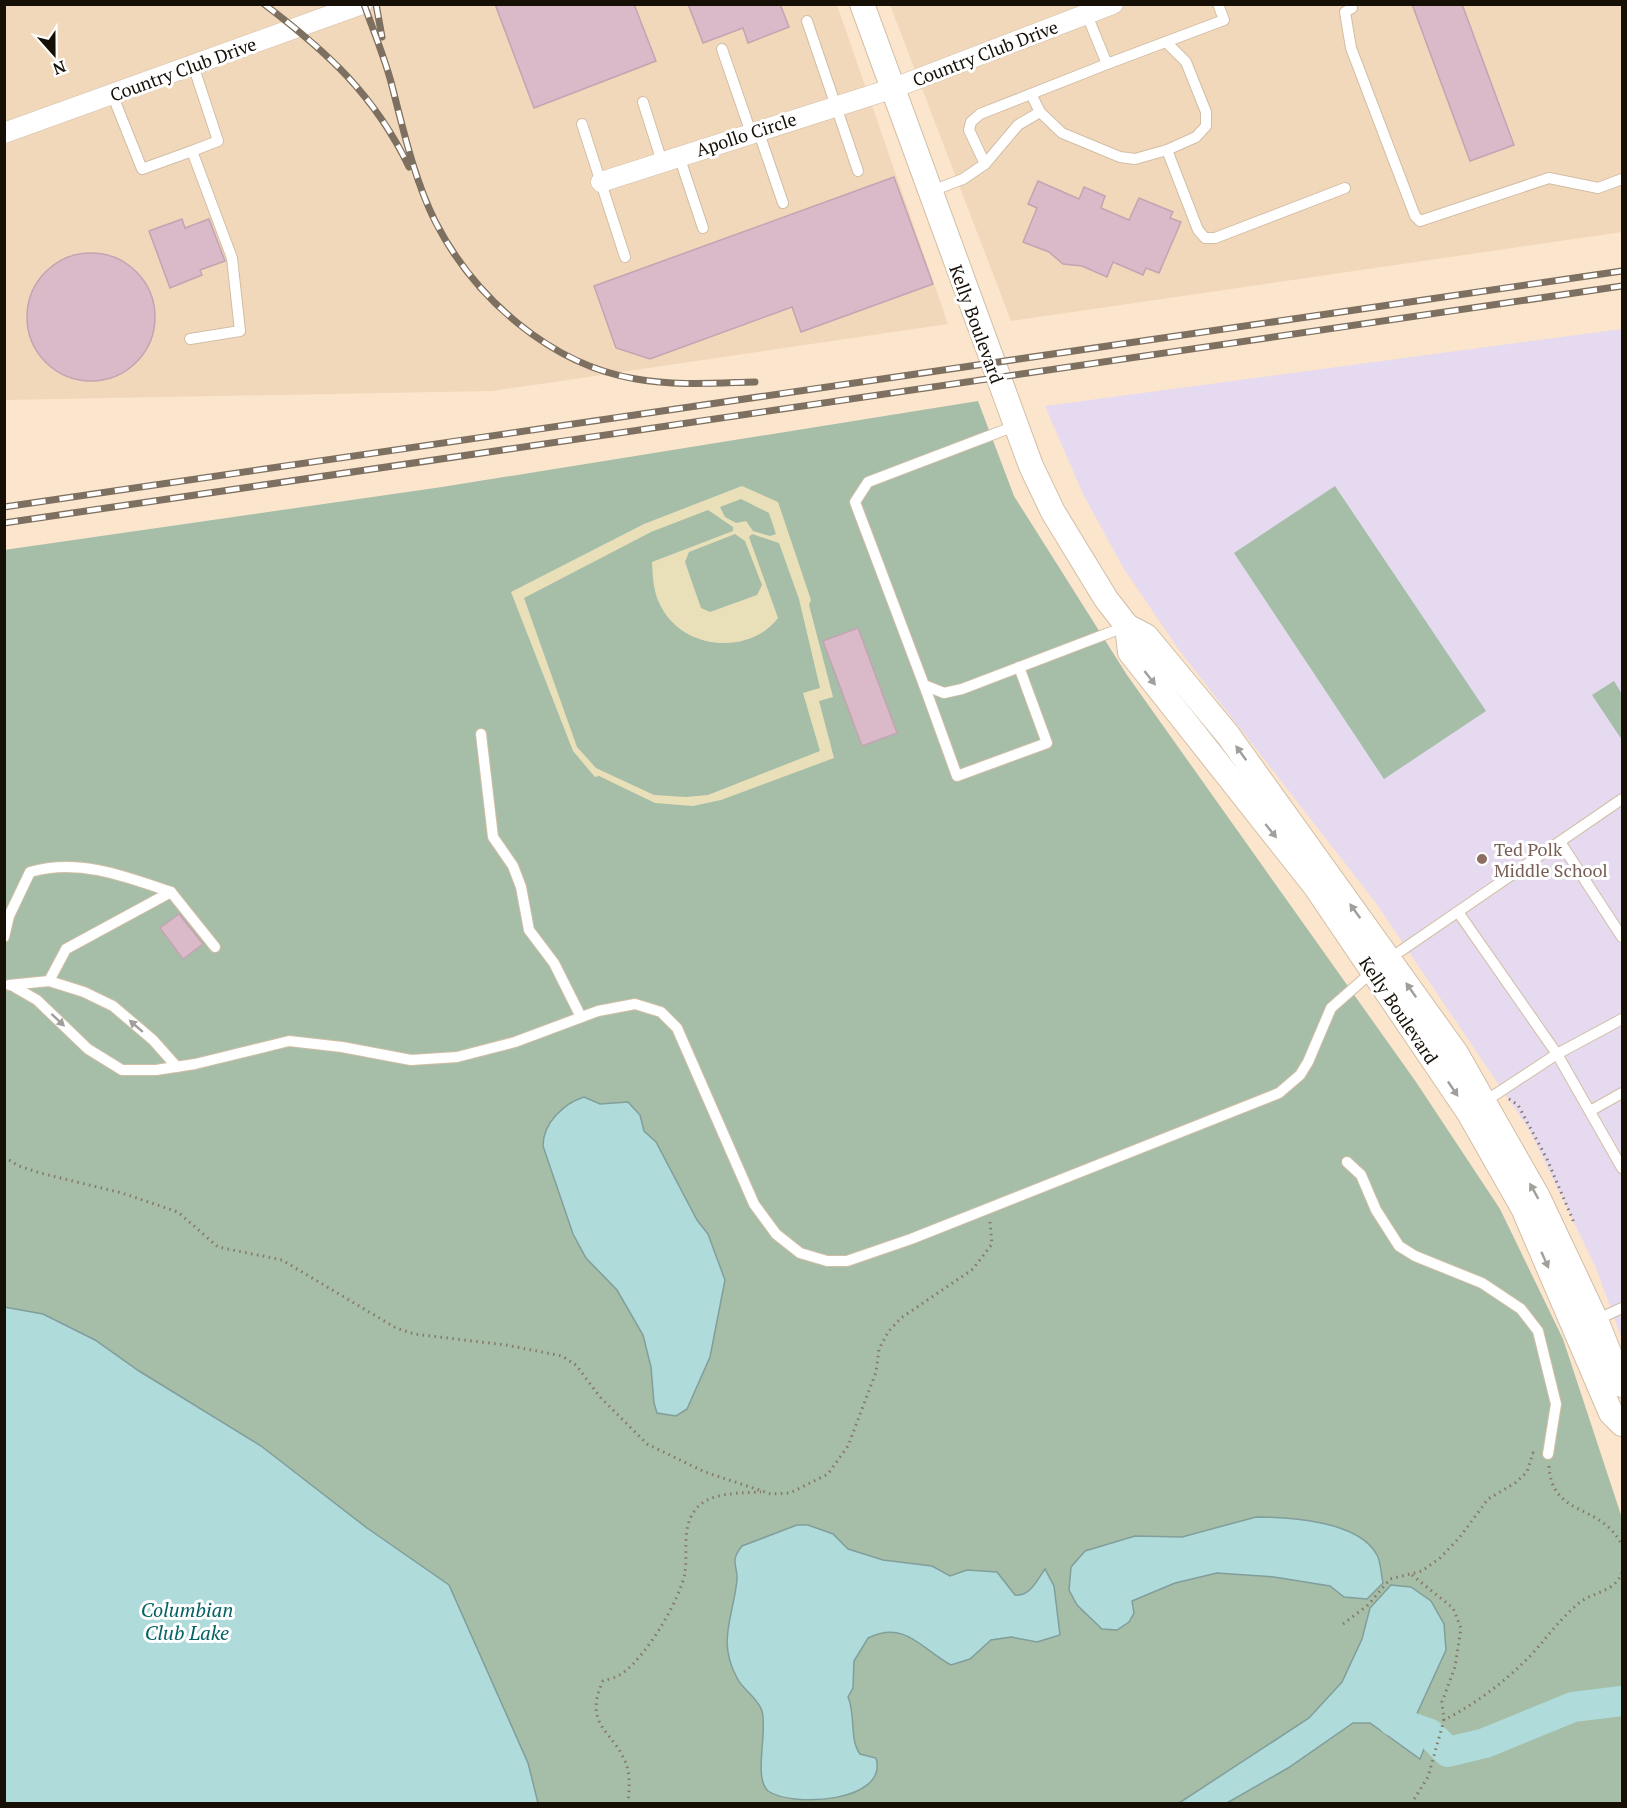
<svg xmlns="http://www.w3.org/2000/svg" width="1627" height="1808" font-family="'PT Serif',serif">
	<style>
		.built { fill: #f2d8ba }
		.education { fill: #e5daef }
		.green { fill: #a6bea7 }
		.sand { fill: #e9e0ba; fill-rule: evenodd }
		.water { fill: #afdbdb; stroke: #819e9b; stroke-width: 1.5 }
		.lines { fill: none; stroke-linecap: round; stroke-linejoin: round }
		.river { stroke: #afdbdb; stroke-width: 30 }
		.building { fill: #dabac9; stroke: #c3a4b2; stroke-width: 1.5 }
		.service-casing { stroke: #d2bea6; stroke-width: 12 }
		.minor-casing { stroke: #d2bea6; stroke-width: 21 }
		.tertiary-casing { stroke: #d2bea6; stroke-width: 26 }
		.path { stroke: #867868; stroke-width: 3; stroke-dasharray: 1.5 4.5; stroke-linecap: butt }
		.service { stroke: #fff; stroke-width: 10 }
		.minor { stroke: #fff; stroke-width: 20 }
		.tertiary { stroke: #fff; stroke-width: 24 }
		.rail-casing { stroke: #7d7060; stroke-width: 7 }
		.rail { stroke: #fff; stroke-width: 4.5; stroke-dasharray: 14; stroke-linecap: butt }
		.oneway { fill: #a19f9b }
		.education-dot { fill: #8d6e63; stroke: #fff; stroke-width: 2 }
		.labels { text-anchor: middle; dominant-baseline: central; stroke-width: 6; stroke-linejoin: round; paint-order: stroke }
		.street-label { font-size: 18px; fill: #150f06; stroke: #fff }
		.education-label { font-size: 18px; fill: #785e54; stroke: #fff; text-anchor: start }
		.water-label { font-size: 20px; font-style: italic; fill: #036264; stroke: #fff }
	</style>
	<rect width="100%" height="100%" fill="#fbe5cd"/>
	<g class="built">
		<path d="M4 5H837L948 324 492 391 5 400Z"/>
		<path d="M890 5H1622V232L1011 321Z"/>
	</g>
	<path class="education" d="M1622 329V1339L1596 1268 1530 1131 1376 903 1179 650 1124 569 1083 494 1045 406Z"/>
	<g class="green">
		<path d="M978 401 1014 496 1127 675 1416 1082 1500 1209 1563 1339 1622 1518V1800L1618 1804 5 1803 4 550 442 487Z"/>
		<path d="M1335 486 1486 711 1384 779 1234 553Z"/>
		<path d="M1614 681 1622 694V740L1592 695Z"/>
	</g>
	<path class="sand" d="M742 486 778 502 811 600 809 605 833 697 819 701 834 758 721 800 693 806 655 803 599 776 595 777 573 751 511 592 644 524ZM741 499 769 513 776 534 770 536 753 531 746 521 736 523 725 517 720 507ZM708 510 733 527V531L652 562C653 579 653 594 663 610 686 650 750 655 778 618L749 537 752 534 779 543 799 599 820 688 803 693 820 751 708 795 686 797 654 795 596 768 577 747 524 598 651 532ZM735 534 745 541 762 585 757 595 710 612 701 608 685 562 689 552Z"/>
	<g class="water">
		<path d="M584 1097 600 1104 628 1102 640 1115 644 1131 656 1142 697 1220 708 1234 725 1280 710 1357 687 1409 676 1416 657 1413 654 1403 651 1367 643 1335 617 1290 586 1258 573 1234 543 1146C543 1122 565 1103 584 1097Z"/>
		<path d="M4 1307 43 1314 95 1340 139 1371 261 1446 367 1528 449 1585 528 1763 538 1803H5Z"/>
		<path d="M1256 1517C1290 1517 1359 1521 1377 1555 1381 1562 1381 1575 1383 1583L1367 1599 1344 1597 1330 1586 1274 1577 1217 1573 1175 1583 1132 1601 1134 1613 1129 1622 1117 1630 1102 1629 1077 1605 1069 1590 1071 1567 1085 1551 1135 1536 1182 1537Z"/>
		<path d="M797 1525H808L833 1534 848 1549 883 1560 932 1566 950 1576 967 1570 997 1572 1015 1595C1030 1597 1037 1580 1045 1569L1054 1586 1060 1635 1037 1642 1011 1637 991 1640 970 1659 951 1665C921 1649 906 1620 868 1638L854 1661 853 1688 848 1697C856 1715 849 1739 860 1754L876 1758C889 1802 793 1808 768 1791 753 1777 768 1732 762 1711 758 1698 743 1690 737 1678 717 1641 733 1618 737 1580 738 1565 729 1562 742 1546Z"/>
		<path d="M1391 1585 1411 1587 1431 1601 1444 1624 1446 1650 1414 1720 1430 1734 1420 1759 1370 1723H1353L1288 1768 1227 1803H1179L1309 1718 1342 1682 1362 1639 1370 1608Z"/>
	</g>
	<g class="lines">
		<path class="river" d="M1393 1721 1430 1734 1448 1752 1485 1743 1573 1707 1622 1701"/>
	</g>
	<g class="building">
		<path d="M495 4H634L656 61 534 108Z"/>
		<path d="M688 4H780L789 27 748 43 743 28 703 43Z"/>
		<path d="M1412 4H1462L1514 145 1470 161Z"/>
		<path d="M894 177 933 284 801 332 792 307 650 359 616 348 594 286Z"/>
		<path d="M1038 181 1079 199 1084 187 1105 196 1101 208 1129 220 1139 198 1173 212 1170 218 1181 222 1159 273 1146 268 1143 275 1113 262 1107 277 1082 266 1063 264 1049 252 1023 242 1037 208 1028 204Z"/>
		<path d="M182 219 185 228 209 219 225 261 200 270 202 275 170 288 149 231Z"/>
		<circle cx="91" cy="317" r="64"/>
		<path d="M858 628 897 733 862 746 823 641Z"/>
		<path d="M179 914 203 944 183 959 160 928Z"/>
	</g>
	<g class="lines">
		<defs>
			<g id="service">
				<path d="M1350 4 1352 8 1345 12 1351 48 1415 216 1420 221 1549 178 1598 188 1622 179"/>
				<path d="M1087 15 1107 64 1224 20 1218 4"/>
				<path d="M807 21 858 171"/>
				<path d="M1166 42 1186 62 1206 112V126L1196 137 1167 150"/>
				<path d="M722 49 751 133"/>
				<path d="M112 94 142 169 192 151"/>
				<path d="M1031 94 1040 112 1062 133 1120 157 1135 159 1167 150 1198 230 1205 238H1215L1345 188"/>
				<path d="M643 102 662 162"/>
				<path d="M582 124 625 257"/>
				<path d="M758 130 783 203"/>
				<path d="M679 156 703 228"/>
				<path d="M985 164 1018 125 1040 112"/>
				<path d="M929 192 963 179 985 164 969 130 971 122 980 114 1107 64"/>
				<path d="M190 339 240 331 232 258 192 151 218 141 193 65"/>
				<path d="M1015 426 868 482 855 502 924 685 944 693 962 689 1127 626"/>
				<path d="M924 685 957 776 1047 743 1019 667"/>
				<path d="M481 734 493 837 513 866 521 887 529 930 554 963 581 1017"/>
				<path d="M1560 842 1622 937"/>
				<path d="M1458 912 1557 1054 1622 1168"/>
				<path d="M4 937 9 916 30 872C78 858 125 876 171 892"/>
				<path d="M1389 959 1622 799"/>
				<path d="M49 981 66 949 171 892 215 947"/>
				<path d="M9 985 49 981 84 992 113 1006 153 1040 177 1067"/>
				<path d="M11 985 37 1000 88 1049 122 1070H156L195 1064 289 1041 342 1047 411 1060 457 1057 515 1042 598 1011 635 1004 661 1012 677 1028 754 1204 776 1234 800 1253 827 1261H847L911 1239 1279 1093 1300 1075 1308 1062 1331 1008 1373 971"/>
				<path d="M1484 1102 1557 1054 1622 1019"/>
				<path d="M1590 1111 1622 1093"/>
				<path d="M1347 1162 1361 1175 1376 1210 1399 1246 1415 1256 1482 1283 1521 1309 1538 1331 1556 1404 1548 1454"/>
				<path d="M1596 1320 1622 1308"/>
			</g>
			<g id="minor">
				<path d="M4 133 362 4"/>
				<path d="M601 182 891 89 1113 4"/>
			</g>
			<g id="tertiary">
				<path d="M862 4 1031 466 1053 512 1106 599 1127 626 1146 636 1228 735 1456 1053 1538 1197 1596 1320 1622 1385"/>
				<path d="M1127 626 1130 652 1315 886 1469 1113 1523 1208 1611 1413 1622 1424"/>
			</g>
		</defs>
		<use href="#service" class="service-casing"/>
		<use href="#minor" class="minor-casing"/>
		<use href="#tertiary" class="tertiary-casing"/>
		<g class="path">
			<path d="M1509 1099 1518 1105 1547 1159 1575 1225"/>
			<path d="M4 1157 19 1166 40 1173 122 1193 178 1212 218 1247 282 1260 396 1328 414 1334 506 1345 562 1356 576 1365 600 1397 647 1444 705 1472 771 1494 790 1493 828 1474 848 1446 876 1372 879 1349 888 1332 901 1318 973 1269 992 1244 990 1222"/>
			<path d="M1549 1466C1552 1518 1600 1502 1622 1545"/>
			<path d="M1412 1575 1453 1608 1461 1628 1455 1667 1442 1702 1444 1720"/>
			<path d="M1343 1624 1368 1605 1390 1579 1422 1571 1440 1558 1460 1537 1488 1499 1515 1483 1527 1472 1533 1453 1536 1454"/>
			<path d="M628 1804C629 1793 630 1781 628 1770 618 1731 581 1729 603 1681 609 1679 618 1677 624 1672 646 1656 681 1599 685 1572 688 1551 681 1527 696 1509 709 1492 741 1493 761 1492"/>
			<path d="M1411 1804 1428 1777 1444 1720C1477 1703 1506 1681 1532 1654 1549 1635 1559 1620 1579 1603 1592 1592 1616 1592 1622 1572"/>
		</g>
		<use href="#service" class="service"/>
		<use href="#minor" class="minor"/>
		<use href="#tertiary" class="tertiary"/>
		<defs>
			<g id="rail">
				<path d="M264 4C327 52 374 94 409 167"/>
				<path d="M364 4C373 30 384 56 391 82 403 128 414 179 435 221 474 298 551 365 636 379 676 386 715 383 755 382"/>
				<path d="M376 4 382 37"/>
				<path d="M4 507 1622 271"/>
				<path d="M4 523 1622 286"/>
			</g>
		</defs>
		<use href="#rail" class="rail-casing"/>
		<use href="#rail" class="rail"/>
	</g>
	<defs><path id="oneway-solid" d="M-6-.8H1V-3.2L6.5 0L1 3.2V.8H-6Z" transform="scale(1.5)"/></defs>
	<g class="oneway">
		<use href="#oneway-solid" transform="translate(1150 678) rotate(52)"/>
		<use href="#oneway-solid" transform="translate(1241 753) rotate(-126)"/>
		<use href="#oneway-solid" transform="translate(1271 831) rotate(51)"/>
		<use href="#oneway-solid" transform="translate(1355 911) rotate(-126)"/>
		<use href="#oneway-solid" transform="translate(1411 990) rotate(-125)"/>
		<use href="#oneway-solid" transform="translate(58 1020) rotate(43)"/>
		<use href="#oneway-solid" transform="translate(136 1026) rotate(-139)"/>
		<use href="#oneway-solid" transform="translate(1453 1089) rotate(56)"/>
		<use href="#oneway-solid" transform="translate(1534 1191) rotate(-119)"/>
		<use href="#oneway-solid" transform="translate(1545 1260) rotate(66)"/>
	</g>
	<circle class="education-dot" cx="1482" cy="859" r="6"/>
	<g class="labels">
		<g class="street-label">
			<text transform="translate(985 53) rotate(-21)">Country Club Drive</text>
			<text transform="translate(183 69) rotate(-20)">Country Club Drive</text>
			<text transform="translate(746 134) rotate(-18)">Apollo Circle</text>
			<text transform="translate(977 324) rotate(70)">Kelly Boulevard</text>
			<text transform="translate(1399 1010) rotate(56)">Kelly Boulevard</text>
		</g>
		<g class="education-label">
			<text x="1494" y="849">Ted Polk<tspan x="1494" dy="21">Middle School</tspan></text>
		</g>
		<g class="water-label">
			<text x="187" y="1609">Columbian<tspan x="187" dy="23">Club Lake</tspan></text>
		</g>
	</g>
	<rect width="1627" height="1808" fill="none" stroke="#150f06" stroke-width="12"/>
	<g transform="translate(54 54) rotate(159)" stroke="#ffffff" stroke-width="4.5" paint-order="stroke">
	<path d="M0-4.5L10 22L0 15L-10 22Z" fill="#150f06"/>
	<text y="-9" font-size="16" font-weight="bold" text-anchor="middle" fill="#150f06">N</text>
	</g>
</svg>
